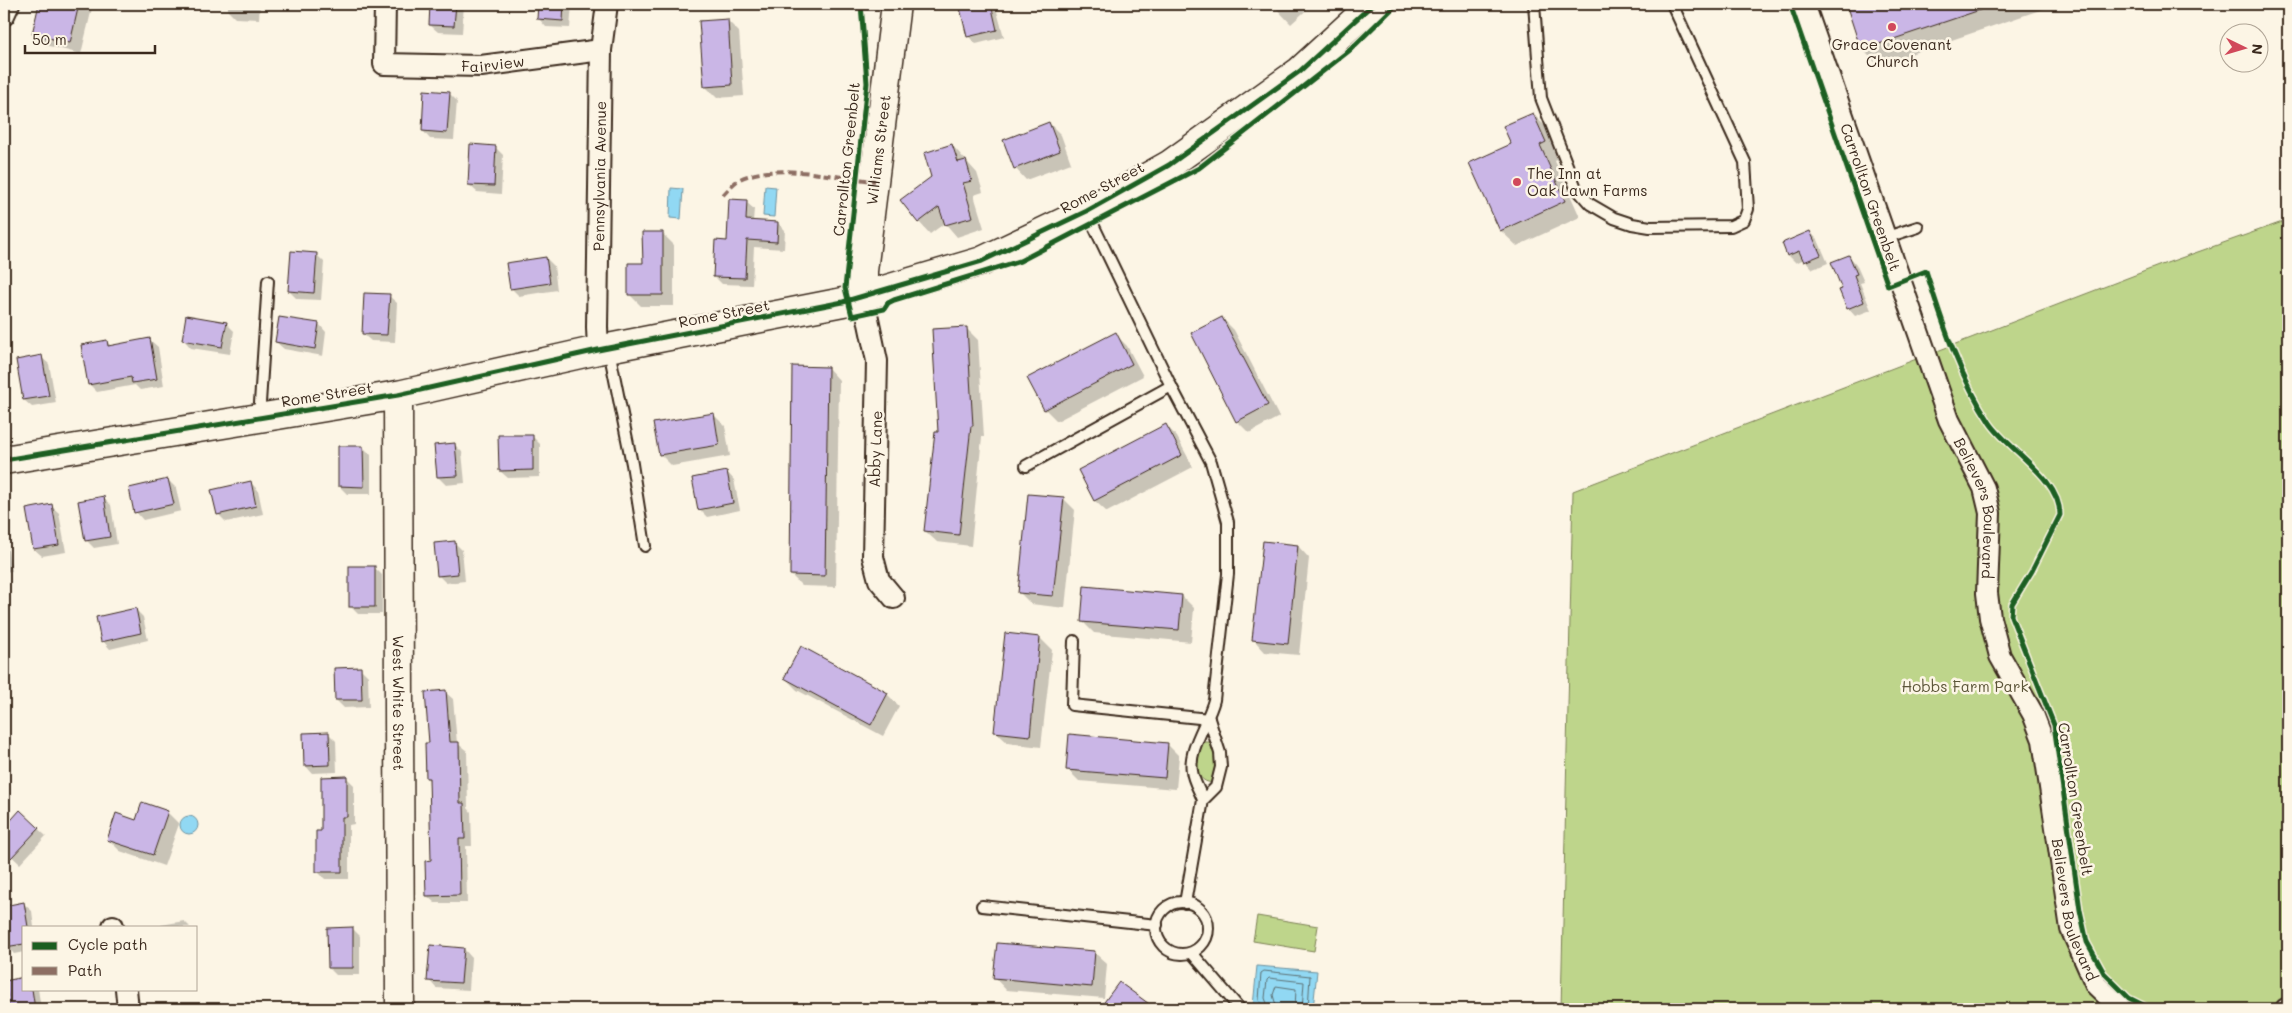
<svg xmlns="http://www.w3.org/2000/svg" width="2292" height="1013" font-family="Mali,sans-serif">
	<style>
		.green { fill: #bed58b; stroke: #7c8054 }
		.water { fill: #91d8f3; stroke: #6f929e }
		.shadow { fill: #0003 }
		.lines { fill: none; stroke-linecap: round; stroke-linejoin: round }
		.shore { stroke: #5d7073; stroke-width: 1 }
		.building { fill: #cab6e6; stroke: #3b2a1e }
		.lane-casing { stroke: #3b2a1e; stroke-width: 14 }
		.street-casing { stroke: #3b2a1e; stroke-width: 24 }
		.secondary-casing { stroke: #3b2a1e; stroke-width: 31 }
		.lane { stroke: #fcf5e5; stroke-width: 10 }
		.street { stroke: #fcf5e5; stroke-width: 20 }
		.secondary { stroke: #fcf5e5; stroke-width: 28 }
		.quiet { stroke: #8d6e63; stroke-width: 4; stroke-dasharray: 8 4; stroke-linecap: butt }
		.cycleway-casing { stroke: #fcf5e5; stroke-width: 8 }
		.cycleway { stroke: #1b5e20; stroke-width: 5 }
		.poi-dot { fill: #d1495b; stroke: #fcf5e5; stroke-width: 2 }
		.labels { text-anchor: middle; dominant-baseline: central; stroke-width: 5; stroke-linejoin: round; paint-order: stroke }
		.poi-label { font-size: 15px; fill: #3b2a1e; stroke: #fcf5e5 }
		.street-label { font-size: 15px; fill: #3b2a1e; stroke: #fcf5e5 }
		.park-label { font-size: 15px; fill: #5c5539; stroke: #fcf5e5 }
	</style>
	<rect width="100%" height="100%" fill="#fcf5e5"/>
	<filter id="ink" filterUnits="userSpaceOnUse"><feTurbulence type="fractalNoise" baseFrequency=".02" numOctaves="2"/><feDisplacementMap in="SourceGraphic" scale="10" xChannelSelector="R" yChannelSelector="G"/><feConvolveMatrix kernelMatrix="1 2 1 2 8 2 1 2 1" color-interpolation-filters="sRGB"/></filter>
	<g filter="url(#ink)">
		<g class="green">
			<path d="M2288 220V1009H1561L1573 491 2161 265Z"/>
			<path d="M1202 742H1212L1217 750 1216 782C1194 787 1191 754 1202 742Z"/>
			<path d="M1257 916 1318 926 1314 951 1253 941Z"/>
		</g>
		<g class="water">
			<path d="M765 186 776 187 774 217 763 216Z"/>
			<path d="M671 188 683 189 681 219 670 218Z"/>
			<circle cx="189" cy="825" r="9"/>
			<path d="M1257 966 1317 971 1313 1009 1253 1006Z"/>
		</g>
		<g class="shadow">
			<path d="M41 4H93L81 54 45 45 34 34Z"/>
			<path d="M228 4H260L259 19 235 18 228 11Z"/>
			<path d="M431 4H464L462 33 438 32 430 25Z"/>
			<path d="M539 4H572L570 28 546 27 539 19Z"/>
			<path d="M995 4 1004 37 976 44 968 36 961 5Z"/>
			<path d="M1272 4H1313L1291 24Z"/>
			<path d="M1847 4H2058L1878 65 1862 49Z"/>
			<path d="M727 20 739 32 744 96 717 98 705 86Z"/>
			<path d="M449 93 457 101 454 140 430 139 423 131Z"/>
			<path d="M1533 114 1549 130 1561 158 1555 161 1580 217 1517 246 1501 231 1471 163 1513 144Z"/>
			<path d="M1049 123 1061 135 1071 163 1026 180 1015 168Z"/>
			<path d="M952 145 977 173 983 192 974 195 984 228 957 237 945 223 930 234 919 222 932 177Z"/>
			<path d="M495 147 503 155 501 194 477 192 469 185Z"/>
			<path d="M746 202 754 209 753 221 778 223 785 230 784 249 754 247 752 285 722 284 714 276Z"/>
			<path d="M1810 232 1818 240 1828 263 1813 269 1804 259 1796 263 1788 255Z"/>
			<path d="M662 233 674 245V306H641L629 294Z"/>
			<path d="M316 254 324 262 321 300 297 299 289 291Z"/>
			<path d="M1849 256 1856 264 1864 282 1860 283 1871 310 1855 316 1848 308 1844 289Z"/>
			<path d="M546 258 554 266 557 290 519 296 511 288Z"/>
			<path d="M389 296 397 303 395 342 371 341 363 334Z"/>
			<path d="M1222 318 1234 330 1279 417 1249 433 1237 421Z"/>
			<path d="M226 323 234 331 230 354 191 348 184 340Z"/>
			<path d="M319 324 326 332 323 356 284 349 276 342Z"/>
			<path d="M966 328 978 340 984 437H982L971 546 937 542 925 531 939 434Z"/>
			<path d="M1115 334 1127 346 1143 376 1057 421 1045 409Z"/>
			<path d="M150 340 158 347 164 386 140 390 135 385 97 392 89 384 106 341 111 346Z"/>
			<path d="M41 357 49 364 56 403 32 407 24 400Z"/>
			<path d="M828 368 839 380 836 587 802 586 791 575Z"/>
			<path d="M713 414 725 426 730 456 672 466 660 454Z"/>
			<path d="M1166 425 1177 437 1193 467 1107 512 1095 501 1080 470Z"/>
			<path d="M532 436 540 444V477L508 478 500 471Z"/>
			<path d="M455 445 462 452 465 483 446 485 438 477Z"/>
			<path d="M363 447 371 455V494H347L339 486Z"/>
			<path d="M727 472 734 480 740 510 707 517 699 509Z"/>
			<path d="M168 480 176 488 181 511 143 520 136 512Z"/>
			<path d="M250 482 258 490 263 514 226 522 218 514Z"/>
			<path d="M103 498 111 505 117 544 94 548 86 540Z"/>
			<path d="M1063 498 1075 510 1065 608 1031 604 1019 592Z"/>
			<path d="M51 506 59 513 66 552 42 556 34 549Z"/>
			<path d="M4 530 12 571 4 572Z"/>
			<path d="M455 543 462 550 465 581 446 583 438 575Z"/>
			<path d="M1298 546 1309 558 1299 655 1265 652 1254 640Z"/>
			<path d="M374 567 382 575V614H358L350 606Z"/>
			<path d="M1182 596 1194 608 1191 642 1094 633 1082 621Z"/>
			<path d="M135 609 143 617 148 640 110 649 103 641Z"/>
			<path d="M1040 638 1052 650 1041 747 1008 743 996 732Z"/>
			<path d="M801 648 887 694 899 706 883 736 797 690 785 678Z"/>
			<path d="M360 668 368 676 369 707 344 708 336 700Z"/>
			<path d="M445 692 453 699 457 743 467 751 468 808 471 812 472 846H466L467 903H435L427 896 432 862 430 781 427 778 430 744Z"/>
			<path d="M329 734 336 741 337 772 312 773 305 765Z"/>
			<path d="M1167 744 1179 756 1176 789 1079 781 1067 769Z"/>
			<path d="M347 778 354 785V824L349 825V879H325L317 871 323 832Z"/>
			<path d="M20 812 46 836 20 864 4 849V829Z"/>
			<path d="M167 812 179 824 164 866 120 851 108 839Z"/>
			<path d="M24 904 32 911 34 927H24V952L14 954 7 946 4 907Z"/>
			<path d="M184 921 190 927H161V925Z"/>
			<path d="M353 929 360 936V975H336L329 968Z"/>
			<path d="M998 944 1095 953 1107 964 1104 998 1006 990 995 978Z"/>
			<path d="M464 949 471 957 469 990 436 988 429 980Z"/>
			<path d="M6 982 24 989H38L41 1009H11Z"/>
			<path d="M1120 983 1154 1009H1100Z"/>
		</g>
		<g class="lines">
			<g class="shore">
				<path d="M1263 1009 1259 1000 1261 973 1264 971 1310 976 1308 1009"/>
				<path d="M1269 1009 1265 998 1267 980 1269 978 1304 982 1302 1009"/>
				<path d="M1277 1009 1273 995 1276 986 1296 989 1295 1009"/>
			</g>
		</g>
		<g class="building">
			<path d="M39 4H79L70 43 32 34Z"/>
			<path d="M430 4H456L454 26 429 25Z"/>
			<path d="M538 4H564L563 21 537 19Z"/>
			<path d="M959 4H991L997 30 967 37Z"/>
			<path d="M1846 4H1991L1992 6 1861 50Z"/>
			<path d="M728 19 732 85 704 87 699 21Z"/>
			<path d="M424 90 450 92 447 133 422 131Z"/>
			<path d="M1533 113 1546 142 1540 145 1565 201 1500 231 1469 163 1511 144 1503 126Z"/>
			<path d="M1049 122 1060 151 1014 169 1003 140Z"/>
			<path d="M470 144 496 146 494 186 468 185Z"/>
			<path d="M952 144 958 162 966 160 972 181 963 183 973 217 945 225 939 207 918 223 900 200 931 177 924 153Z"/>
			<path d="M729 199 747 200 746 220 778 222 777 242 747 240 745 278 713 277 715 240 727 241Z"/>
			<path d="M1810 231 1821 255 1804 262 1799 251 1787 256 1782 243Z"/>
			<path d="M642 232H663V295H628V263H643Z"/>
			<path d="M291 251 317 253 314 293 288 291Z"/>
			<path d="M1849 255 1857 274 1854 275 1864 302 1847 309 1839 290 1842 289 1831 262Z"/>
			<path d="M546 257 550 283 510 289 506 263Z"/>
			<path d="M364 293 390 294 387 335 362 334Z"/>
			<path d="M186 315 227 322 222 347 182 340Z"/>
			<path d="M279 317 319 323 315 349 275 342Z"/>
			<path d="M1222 317 1268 405 1236 422 1191 333Z"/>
			<path d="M967 327 973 426H971L959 535 924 531 935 432H938L932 329Z"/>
			<path d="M1116 332 1132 364 1044 410 1027 378Z"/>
			<path d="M150 338 157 379 132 383 131 377 88 385 81 345 107 340 108 346Z"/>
			<path d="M42 355 49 396 23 400 16 360Z"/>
			<path d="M792 366 828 367 825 576 790 575Z"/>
			<path d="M714 413 719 445 659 455 653 423Z"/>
			<path d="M1166 424 1182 455 1094 501 1078 470Z"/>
			<path d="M498 435H533V470L499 471Z"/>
			<path d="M455 443 458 476 437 477 434 445Z"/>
			<path d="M338 446H363L364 487 338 486Z"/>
			<path d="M727 471 733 503 698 510 692 478Z"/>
			<path d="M168 479 174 504 134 513 129 488Z"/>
			<path d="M251 481 256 506 217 515 211 490Z"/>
			<path d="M1028 494 1064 497 1053 596 1018 593Z"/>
			<path d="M104 496 110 537 85 541 78 501Z"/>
			<path d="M52 504 59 545 33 549 26 509Z"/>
			<path d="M455 541 458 574 437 576 434 543Z"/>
			<path d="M1263 541 1298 545 1288 644 1252 640Z"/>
			<rect x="349" y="566" width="26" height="41"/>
			<path d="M1084 586 1182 595 1179 630 1081 622Z"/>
			<path d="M136 608 141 633 101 642 96 617Z"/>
			<path d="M1005 633 1040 637 1030 736 994 732Z"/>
			<path d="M801 646 888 693 871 725 784 678Z"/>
			<path d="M361 667 362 700H335L334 668Z"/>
			<path d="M446 690 450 742H459L460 803H464L465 839H459L460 895 426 896 425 861 431 860 429 778H426L425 743H429L425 692Z"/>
			<path d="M329 732 330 765 304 766 303 733Z"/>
			<path d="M1069 734 1168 743 1165 778 1066 770Z"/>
			<path d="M347 776V817H342V872H316V831H321V777Z"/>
			<path d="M142 802 168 811 153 855 107 840 116 813 136 820Z"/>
			<path d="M20 810 39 828 11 858 4 851V828Z"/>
			<path d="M24 902 28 927H24V944L5 947 4 906Z"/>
			<path d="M353 927V968H328L327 928Z"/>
			<path d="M997 943 1095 951 1092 987 993 978Z"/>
			<path d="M430 945 464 948 461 983 427 981Z"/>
			<path d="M24 977V989H32L35 1009H9L5 981Z"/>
			<path d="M1119 982 1156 1009H1099Z"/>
		</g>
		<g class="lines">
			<defs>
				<g id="lane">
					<path d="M1534 4 1541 98 1576 188 1590 204 1614 218 1632 224 1650 227 1731 226 1744 220 1748 209 1745 162 1672 4"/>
					<path d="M1087 212 1171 386 1211 462 1228 522V574L1214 700C1208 723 1188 749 1192 771 1193 781 1200 791 1203 800"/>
					<path d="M1887 237 1918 227"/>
					<path d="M609 350 632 464 645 546"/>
					<path d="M259 418 268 281"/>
					<path d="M1026 466 1171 386"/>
					<path d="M1074 641 1072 705 1209 719"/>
					<circle cx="1182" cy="928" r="26"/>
					<path d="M1185 903 1203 800 1216 787 1221 767 1220 753 1209 719"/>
					<path d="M982 906 1157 925"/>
					<path d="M1192 953 1240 1009"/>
				</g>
				<g id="street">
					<path id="s1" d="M385 4 384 64 481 66 601 50"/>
					<path id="s2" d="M1804 4 1949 420 1984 488 1990 513 1987 593 1990 618 2000 656 2033 714 2043 740 2071 929 2096 985 2121 1009"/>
					<path d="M4 15 9 4"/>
					<path d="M863 295 877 361 873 557 879 580 894 598"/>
					<path id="s3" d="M598 350 597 327 601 50 607 4"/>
					<path d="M113 926V927"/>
					<path d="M126 989 128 1009"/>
					<path d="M2286 1009 2288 1008"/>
				</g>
				<g id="secondary">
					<path id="s4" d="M863 295V271L896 4"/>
					<path id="s5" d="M398 395 400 1009"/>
					<path d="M4 460 398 395 598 350 843 302 982 261 1087 211 1169 165 1300 71 1373 4"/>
				</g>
			</defs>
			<use href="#lane" class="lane-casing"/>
			<use href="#street" class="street-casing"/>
			<use href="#secondary" class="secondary-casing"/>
			<use href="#lane" class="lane"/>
			<use href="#street" class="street"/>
			<use href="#secondary" class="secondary"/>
			<path class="quiet" d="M723 195C728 190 734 182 740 179 777 162 835 178 875 181"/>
			<defs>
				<g id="cycleway">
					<path d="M861 4 867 83 845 288 852 316 884 309 888 303 894 300 1020 261 1199 168 1350 50 1397 4"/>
					<path d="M1790 4 1888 286 1926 271C1943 324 1959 376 1990 423 2009 451 2060 478 2060 515L2032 571 2012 604 2011 616 2054 725 2080 910 2087 942 2104 973 2129 998 2151 1009"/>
					<path d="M4 460 398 395 598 350 843 302 982 261 1087 211 1169 165 1300 71 1373 4"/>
				</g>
			</defs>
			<use href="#cycleway" class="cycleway-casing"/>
			<use href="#cycleway" class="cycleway"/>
		</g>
	</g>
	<g class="poi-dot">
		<circle cx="1892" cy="27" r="5"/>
		<circle cx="1517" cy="182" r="5"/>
	</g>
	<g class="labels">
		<g class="poi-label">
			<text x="1892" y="44">Grace Covenant<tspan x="1892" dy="17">Church</tspan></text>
			<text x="1527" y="173" text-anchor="start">The Inn at<tspan x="1527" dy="17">Oak Lawn Farms</tspan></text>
		</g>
		<g class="street-label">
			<text stroke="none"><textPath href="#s1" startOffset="169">Fairview</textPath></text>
			<text stroke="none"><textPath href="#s4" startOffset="146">Williams Street</textPath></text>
			<text transform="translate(846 159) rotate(-84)">Carrollton Greenbelt</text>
			<text stroke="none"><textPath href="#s3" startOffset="174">Pennsylvania Avenue</textPath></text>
			<text transform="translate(1102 187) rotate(-28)">Rome Street</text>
			<text transform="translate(1871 197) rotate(71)">Carrollton Greenbelt</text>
			<text transform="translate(724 313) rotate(-11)">Rome Street</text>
			<text transform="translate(327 394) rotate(-9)">Rome Street</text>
			<text transform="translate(875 449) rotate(-88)">Abby Lane</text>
			<text stroke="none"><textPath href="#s2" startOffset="535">Believers Boulevard</textPath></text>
			<text stroke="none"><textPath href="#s5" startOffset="308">West White Street</textPath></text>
			<text transform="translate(2076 799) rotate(81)">Carrollton Greenbelt</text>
			<text stroke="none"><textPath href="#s2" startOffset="955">Believers Boulevard</textPath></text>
		</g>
		<g class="park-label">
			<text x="1965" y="686">Hobbs Farm Park</text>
		</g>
	</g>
	<rect width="2292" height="1013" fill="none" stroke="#fcf5e5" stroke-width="20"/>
	<rect x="10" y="10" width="2272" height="993" fill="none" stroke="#3b2a1e" stroke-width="2" filter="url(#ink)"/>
	<rect x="22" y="926" width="175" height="65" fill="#fcf5e5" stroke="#afa495"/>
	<rect x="32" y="942" width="25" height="8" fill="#1b5e20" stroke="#afa495"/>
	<text x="68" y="950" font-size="15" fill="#3b2a1e">Cycle path</text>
	<rect x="32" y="967" width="25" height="8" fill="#8d6e63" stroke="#afa495"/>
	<text x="68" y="976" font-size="15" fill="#3b2a1e">Path</text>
	<g transform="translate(2244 48) rotate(95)"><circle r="24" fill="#fcf5e5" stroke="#afa495"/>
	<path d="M0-4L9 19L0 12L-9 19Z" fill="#d1495b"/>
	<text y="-8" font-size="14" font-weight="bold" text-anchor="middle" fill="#3b2a1e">N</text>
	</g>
	<path d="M25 45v8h130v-8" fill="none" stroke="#3b2a1e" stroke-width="2.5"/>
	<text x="32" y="45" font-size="15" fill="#3b2a1e" stroke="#fcf5e5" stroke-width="4" paint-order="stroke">50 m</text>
</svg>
